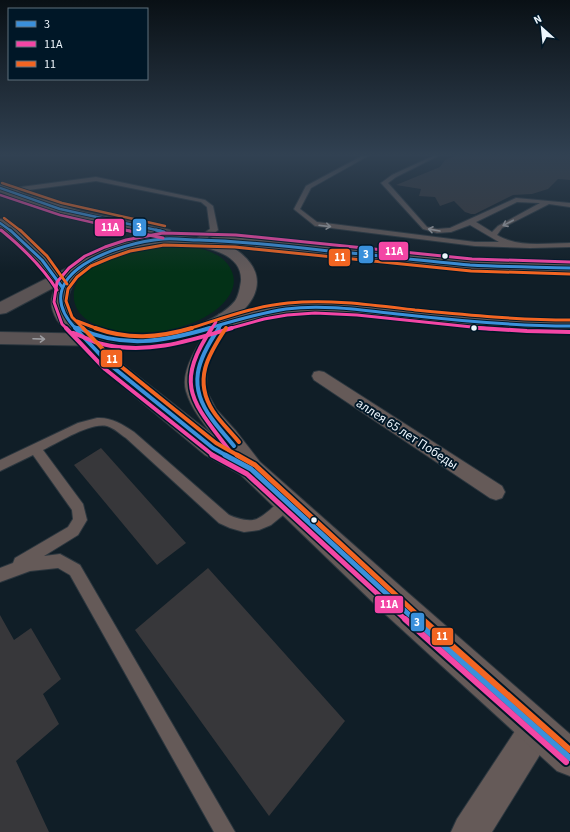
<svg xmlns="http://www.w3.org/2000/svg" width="570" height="832" font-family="'Source Sans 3',sans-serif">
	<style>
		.green { fill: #033117 }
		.building { fill: #37373a }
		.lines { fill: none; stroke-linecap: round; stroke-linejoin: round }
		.service-casing { stroke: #2c373f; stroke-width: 2 }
		.pedestrian-casing { stroke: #2c373f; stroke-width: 2 }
		.minor-casing { stroke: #2c373f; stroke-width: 2 }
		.tertiary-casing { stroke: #2c373f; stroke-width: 2 }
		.secondary-casing { stroke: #2c373f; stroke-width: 2 }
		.primary-casing { stroke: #2c373f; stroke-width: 2 }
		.service { fill: #655a58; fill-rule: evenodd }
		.pedestrian { fill: #655a58; fill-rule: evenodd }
		.minor { fill: #655a58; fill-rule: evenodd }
		.tertiary { fill: #655a58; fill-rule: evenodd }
		.secondary { fill: #5a5354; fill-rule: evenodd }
		.primary { fill: #635a5a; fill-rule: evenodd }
		.bus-1-far4-casing { stroke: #001727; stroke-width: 4 }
		.bus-1-far3-casing { stroke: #001727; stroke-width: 5 }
		.bus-1-far2-casing { stroke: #001727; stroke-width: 7 }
		.bus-1-far1-casing { stroke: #001727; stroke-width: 8 }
		.bus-1-casing { stroke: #001727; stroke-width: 10 }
		.bus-2-far4-casing { stroke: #001727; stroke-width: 4 }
		.bus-2-far3-casing { stroke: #001727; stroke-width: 5 }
		.bus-2-far2-casing { stroke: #001727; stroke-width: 7 }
		.bus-2-far1-casing { stroke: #001727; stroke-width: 8 }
		.bus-2-casing { stroke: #001727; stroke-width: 10 }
		.bus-3-far4-casing { stroke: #001727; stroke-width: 4 }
		.bus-3-far3-casing { stroke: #001727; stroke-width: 5 }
		.bus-3-far2-casing { stroke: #001727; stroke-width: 7 }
		.bus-3-far1-casing { stroke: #001727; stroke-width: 8 }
		.bus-3-casing { stroke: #001727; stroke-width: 10 }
		.bus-1-far4 { stroke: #3a90db; stroke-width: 2.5 }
		.bus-1-far3 { stroke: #3a90db; stroke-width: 3 }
		.bus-1-far2 { stroke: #3a90db; stroke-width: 4 }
		.bus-1-far1 { stroke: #3a90db; stroke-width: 5 }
		.bus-1 { stroke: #3a90db; stroke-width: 6 }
		.bus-2-far4 { stroke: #f346a5; stroke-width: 2.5 }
		.bus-2-far3 { stroke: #f346a5; stroke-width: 3 }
		.bus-2-far2 { stroke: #f346a5; stroke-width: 4 }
		.bus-2-far1 { stroke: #f346a5; stroke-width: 5 }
		.bus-2 { stroke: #f346a5; stroke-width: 6 }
		.bus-3-far4 { stroke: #f26522; stroke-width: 2.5 }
		.bus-3-far3 { stroke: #f26522; stroke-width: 3 }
		.bus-3-far2 { stroke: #f26522; stroke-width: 4 }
		.bus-3-far1 { stroke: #f26522; stroke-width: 5 }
		.bus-3 { stroke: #f26522; stroke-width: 6 }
		.oneway { stroke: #a9a8aa }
		.oneway2 { stroke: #9c9ca0 }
		.bus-dot { fill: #edf6fd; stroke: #001727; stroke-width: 1.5 }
		.labels { text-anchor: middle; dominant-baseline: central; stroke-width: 4; stroke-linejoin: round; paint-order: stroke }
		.street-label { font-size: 13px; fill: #edf6fd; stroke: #001727 }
		.line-badge { stroke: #001727; stroke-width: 1.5 }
		.badge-label { font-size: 11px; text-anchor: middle; font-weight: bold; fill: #fff }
	</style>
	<rect width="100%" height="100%" fill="#101e27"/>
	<path class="green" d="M163 245C185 245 223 247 232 272 236 282 233 292 226 300 201 331 137 340 101 327 90 323 78 315 75 304 63 264 136 247 163 245Z"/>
	<g class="building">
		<path d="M454 156H570V180L558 179 548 189 532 194 513 195 475 214H471L465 212 454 201 440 206 435 197 419 196 421 189 396 185 440 167 445 160Z"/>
		<path d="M101 448 186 543 157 565 74 465Z"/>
		<path d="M208 568 345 721 269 816 135 630Z"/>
		<path d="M0 615 14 640 31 628 61 679 43 694 59 724 16 761 49 832H0Z"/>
	</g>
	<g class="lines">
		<defs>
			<g id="service">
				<path d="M362 156H368L311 188 300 209 317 222 475 242H499L470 225 451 232 437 233 423 229 381 183 392 175 433 156H438L396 177 388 183 427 227 437 229 450 228 516 198 570 203V207L549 204 502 228 497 235C519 248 545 243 570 243V247L530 248 475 246 315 226 295 210 294 209 306 186ZM517 202 540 203 498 226 492 232 476 222Z"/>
				<path d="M96 177 205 200 213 206 218 230 201 243H195V239L210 229 207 207 201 202 96 181 6 193 3 191 6 189Z"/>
				<path d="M97 418C111 417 122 424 134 432L229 515C236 518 244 521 253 520 267 518 280 494 293 499L294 503 293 507 271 525 259 530 244 532 230 528 219 523 126 438C120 434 114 428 107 426 90 422 58 443 43 450L83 504 87 520 78 535 44 556 60 554 80 565 235 832H214L70 575 58 568 30 571 0 582V568L13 563 15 558 68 527 73 519 72 510 33 455 0 471V460L78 423Z"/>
			</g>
			<path id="pedestrian" d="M319 371 324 372 502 486 505 492 502 498 496 500 490 498 314 380 312 376 314 372Z"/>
			<path id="minor" d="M537 711 549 716 554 728 549 740 492 832H451L457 819 525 716Z"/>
			<path id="tertiary" d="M225 313 231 314 234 318 217 344 207 366 206 390 216 409 236 431 260 462 407 592 570 734V776L557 771 385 614 241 475 205 455 102 369 66 327 69 323 75 321 81 323 116 359 213 435C202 422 191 408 186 391 179 367 206 333 219 314Z"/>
			<g id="secondary">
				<path d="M77 264 83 266 85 269 83 272 6 313 0 314V302L71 266Z"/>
				<path d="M0 332 104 334 111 336 113 340 111 344 104 346 0 344Z"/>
			</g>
			<path id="primary" d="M0 184 28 195 81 211 170 230 172 233 171 235 207 239 213 237H234C346 249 457 263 570 263V273H528L444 268 228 245C260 262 268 289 239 314 272 306 302 301 335 302L486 318 570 320V332C514 333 459 327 403 320 373 317 343 312 312 312 281 313 250 323 220 331L217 330C179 351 85 362 57 320 51 310 49 300 55 289L37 262 22 247 0 230V219L5 220 40 248 63 275C87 248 122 240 157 235 104 224 50 214 0 192ZM162 243C185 244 243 246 241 281 240 287 239 295 235 301 206 336 106 353 73 317 67 310 67 299 70 291 85 256 128 248 162 243Z"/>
		</defs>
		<use href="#service" class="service-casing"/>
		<use href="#pedestrian" class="pedestrian-casing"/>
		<use href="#minor" class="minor-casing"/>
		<use href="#tertiary" class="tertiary-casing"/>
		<use href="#secondary" class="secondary-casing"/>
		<use href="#primary" class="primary-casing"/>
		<use href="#service" class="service"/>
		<use href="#pedestrian" class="pedestrian"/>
		<use href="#minor" class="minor"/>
		<use href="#tertiary" class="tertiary"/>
		<use href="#secondary" class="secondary"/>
		<use href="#primary" class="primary"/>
		<defs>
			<g id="bus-1-far4">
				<path d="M0 188 60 209 161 231"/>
				<path d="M0 223 11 231"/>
			</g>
			<g id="bus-1-far3">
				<path d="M10 230 42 260 62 287"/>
				<path d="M156 230 164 232"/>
				<path d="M75 327 80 329"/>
				<path d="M76 329C23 274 121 242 163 239 175 238 188 240 199 240 243 241 286 246 329 251 376 255 423 261 470 265 503 267 537 267 570 268"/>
				<path d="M206 329C233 321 259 313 286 309 326 304 367 311 407 315 461 321 515 326 570 326"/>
				<path d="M218 329 221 325"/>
			</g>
			<g id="bus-1-far2">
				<path d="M75 328 109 364 213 448 227 456"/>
				<path d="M78 328C123 349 163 342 210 328"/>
				<path d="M219 328C197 360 187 386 212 419 219 429 227 437 234 446"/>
			</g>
			<path id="bus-1-far1" d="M225 455 251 469 415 620"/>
			<path id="bus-1" d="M414 619 570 758"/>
			<g id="bus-2-far4">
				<path d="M0 195 60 215 130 231"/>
				<path d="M0 230 2 231"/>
			</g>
			<g id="bus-2-far3">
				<path d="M1 230C23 248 42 266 57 290"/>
				<path d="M125 230 163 238"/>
				<path d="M67 329 62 324 54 302 57 282 69 268 85 256 105 247 126 240 163 233 236 235 472 259 570 262"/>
				<path d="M211 329 216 322"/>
				<path d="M228 329 264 319 287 315 315 313 357 315 491 329"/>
			</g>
			<g id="bus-2-far2">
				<path d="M66 328 105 369 214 456"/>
				<path d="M212 328C173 386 193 402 229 450"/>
				<path d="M479 328 527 331 570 332"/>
				<path d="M73 333C83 336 92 342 102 344 147 355 189 341 232 328"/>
			</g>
			<path id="bus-2-far1" d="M212 455 247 474 406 620"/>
			<path id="bus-2" d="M405 619 566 762"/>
			<g id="bus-3-far4">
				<path d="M2 183 62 203 165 226"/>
				<path d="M4 218 21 231"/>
			</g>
			<g id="bus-3-far3">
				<path d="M20 230 47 256 67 284"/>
				<path d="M77 321 98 329"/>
				<path d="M84 329 72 317 66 301 68 289 77 277 91 266 110 258 130 251 164 245 235 247 471 271 570 274"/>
				<path d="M188 329C221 319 254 306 288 303 331 299 373 305 415 310 467 315 518 320 570 320"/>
			</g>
			<g id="bus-3-far2">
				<path d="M83 328 113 360 216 443 239 456"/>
				<path d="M95 328C128 340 158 338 192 328"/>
				<path d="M226 328C208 355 193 380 213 411 220 422 231 432 239 442"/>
			</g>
			<path id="bus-3-far1" d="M237 455 255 465 423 620"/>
			<path id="bus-3" d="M422 619 570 750"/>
		</defs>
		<use href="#bus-1-far4" class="bus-1-far4-casing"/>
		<use href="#bus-1-far3" class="bus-1-far3-casing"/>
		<use href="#bus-1-far2" class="bus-1-far2-casing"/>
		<use href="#bus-1-far1" class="bus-1-far1-casing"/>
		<use href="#bus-1" class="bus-1-casing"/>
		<use href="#bus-2-far4" class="bus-2-far4-casing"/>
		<use href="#bus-2-far3" class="bus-2-far3-casing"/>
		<use href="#bus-2-far2" class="bus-2-far2-casing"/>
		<use href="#bus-2-far1" class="bus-2-far1-casing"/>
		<use href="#bus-2" class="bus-2-casing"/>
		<use href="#bus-3-far4" class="bus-3-far4-casing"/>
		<use href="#bus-3-far3" class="bus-3-far3-casing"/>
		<use href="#bus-3-far2" class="bus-3-far2-casing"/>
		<use href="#bus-3-far1" class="bus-3-far1-casing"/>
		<use href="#bus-3" class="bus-3-casing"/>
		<use href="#bus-1-far4" class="bus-1-far4"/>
		<use href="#bus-1-far3" class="bus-1-far3"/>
		<use href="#bus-1-far2" class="bus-1-far2"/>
		<use href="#bus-1-far1" class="bus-1-far1"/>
		<use href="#bus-1" class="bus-1"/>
		<use href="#bus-2-far4" class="bus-2-far4"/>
		<use href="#bus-2-far3" class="bus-2-far3"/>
		<use href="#bus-2-far2" class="bus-2-far2"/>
		<use href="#bus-2-far1" class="bus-2-far1"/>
		<use href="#bus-2" class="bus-2"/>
		<use href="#bus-3-far4" class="bus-3-far4"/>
		<use href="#bus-3-far3" class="bus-3-far3"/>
		<use href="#bus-3-far2" class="bus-3-far2"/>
		<use href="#bus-3-far1" class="bus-3-far1"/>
		<use href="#bus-3" class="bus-3"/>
	</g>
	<defs><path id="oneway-shaft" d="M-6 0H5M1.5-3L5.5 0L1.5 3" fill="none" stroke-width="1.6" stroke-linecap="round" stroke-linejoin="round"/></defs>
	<g class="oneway">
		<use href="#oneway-shaft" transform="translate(508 223) rotate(152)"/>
		<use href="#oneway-shaft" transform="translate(325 226) rotate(7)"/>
		<use href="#oneway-shaft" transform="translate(434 230) rotate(-170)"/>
	</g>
	<use class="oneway2" href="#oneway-shaft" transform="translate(39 339) rotate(2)"/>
	<linearGradient id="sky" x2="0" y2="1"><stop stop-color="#091015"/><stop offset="0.57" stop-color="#314152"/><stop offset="1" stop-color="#314152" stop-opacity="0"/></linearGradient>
	<rect width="570" height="272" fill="url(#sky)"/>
	<g class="bus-dot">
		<circle cx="445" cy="256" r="3.5"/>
		<circle cx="474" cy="328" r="3.5"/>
		<circle cx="314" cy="520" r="3.5"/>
	</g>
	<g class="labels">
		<g class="street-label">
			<text transform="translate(407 434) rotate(33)">аллея 65 лет Победы</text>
		</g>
	</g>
	<g class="line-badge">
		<rect x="132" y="218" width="15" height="19" rx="4" fill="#3a90db"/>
		<rect x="94" y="218" width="31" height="19" rx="4" fill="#f346a5"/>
		<rect x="378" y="241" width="31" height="20" rx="4" fill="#f346a5"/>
		<rect x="358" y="245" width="16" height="19" rx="4" fill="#3a90db"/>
		<rect x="328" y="248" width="23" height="19" rx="4" fill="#f26522"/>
		<rect x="100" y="349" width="23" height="19" rx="4" fill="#f26522"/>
		<rect x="374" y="595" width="30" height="19" rx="4" fill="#f346a5"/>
		<rect x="410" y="612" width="15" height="20" rx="4" fill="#3a90db"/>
		<rect x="431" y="627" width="23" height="19" rx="4" fill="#f26522"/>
	</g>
	<g class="badge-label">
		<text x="139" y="231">3</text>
		<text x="110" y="231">11А</text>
		<text x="394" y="255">11А</text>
		<text x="366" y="258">3</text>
		<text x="340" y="261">11</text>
		<text x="112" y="363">11</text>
		<text x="389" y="608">11А</text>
		<text x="417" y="626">3</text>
		<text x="442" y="640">11</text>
	</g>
	<rect x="8" y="8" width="140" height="72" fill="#001727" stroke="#5f707d"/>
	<rect x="16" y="21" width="20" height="6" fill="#3a90db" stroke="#5f707d"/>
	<text x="44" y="28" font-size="12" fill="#edf6fd">3</text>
	<rect x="16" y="41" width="20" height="6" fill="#f346a5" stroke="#5f707d"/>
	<text x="44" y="48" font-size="12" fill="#edf6fd">11А</text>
	<rect x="16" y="61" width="20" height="6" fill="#f26522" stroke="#5f707d"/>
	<text x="44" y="68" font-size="12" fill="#edf6fd">11</text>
	<g transform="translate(542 28) rotate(333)" stroke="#001727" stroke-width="3" paint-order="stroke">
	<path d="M0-3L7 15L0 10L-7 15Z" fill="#edf6fd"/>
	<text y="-6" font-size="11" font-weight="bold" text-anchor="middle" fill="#edf6fd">N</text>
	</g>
</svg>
